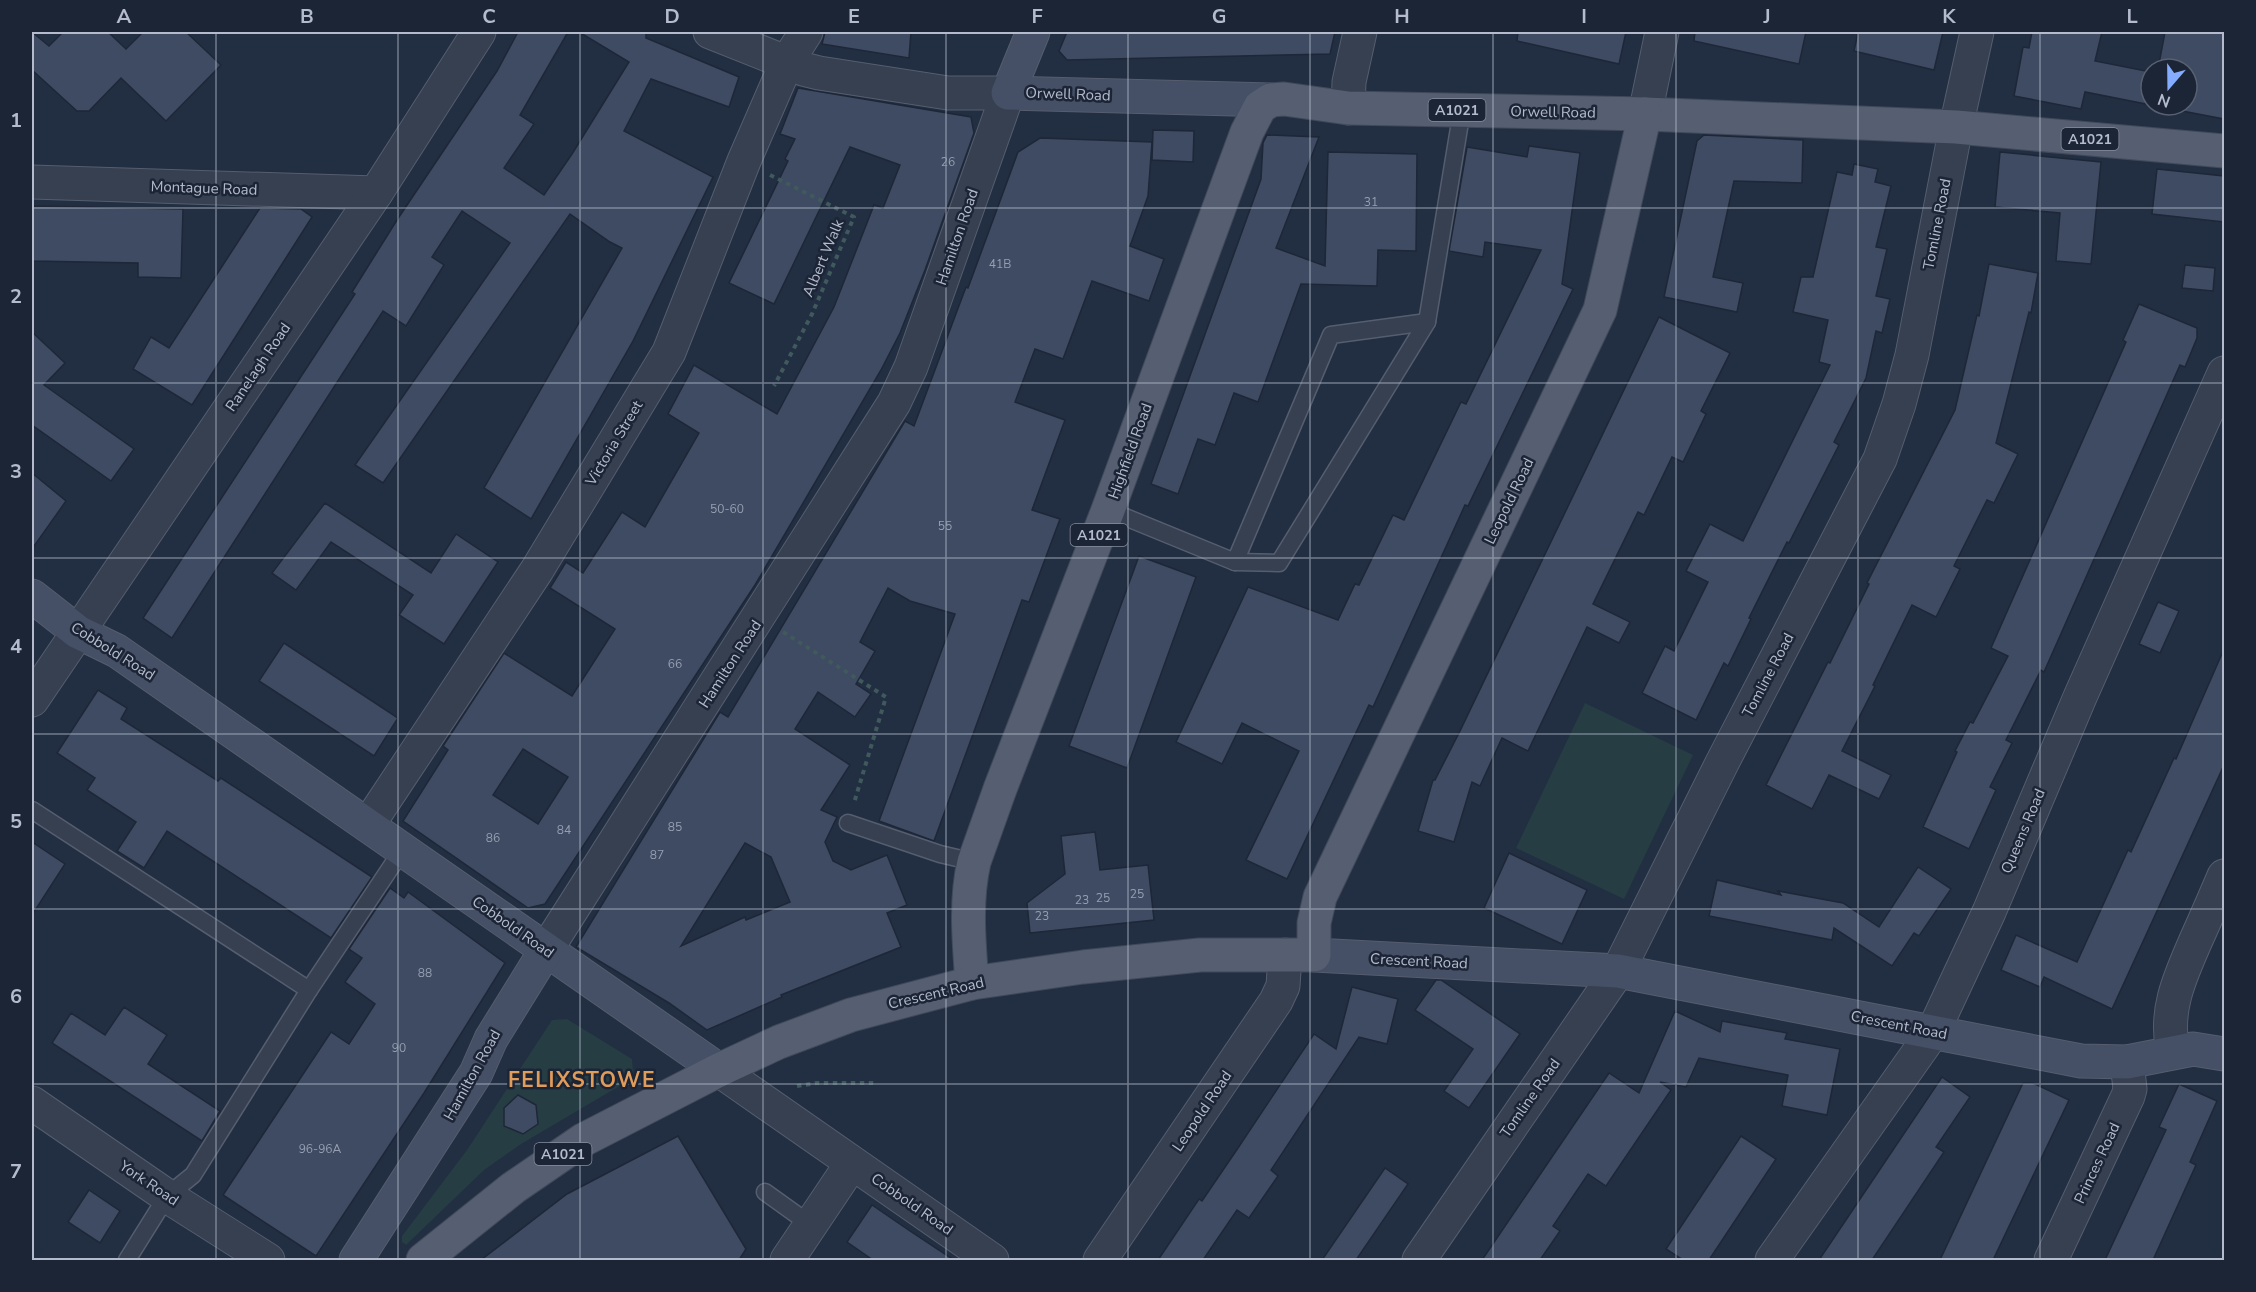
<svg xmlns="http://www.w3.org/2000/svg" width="2256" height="1292" font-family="'Nunito Sans',sans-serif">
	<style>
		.green { fill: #253d43 }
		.building { fill: #3e4b62; stroke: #1e2738; stroke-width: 1.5; fill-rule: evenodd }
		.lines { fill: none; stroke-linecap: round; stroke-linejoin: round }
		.lane-casing { stroke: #555e6f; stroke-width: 19 }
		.street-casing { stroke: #555e6f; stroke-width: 35 }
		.secondary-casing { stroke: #555e6f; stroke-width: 35 }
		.primary-casing { stroke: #40495a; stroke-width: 35 }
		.path { stroke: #40595c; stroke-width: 4; stroke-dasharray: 4.5 4.5; stroke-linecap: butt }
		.lane { stroke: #374051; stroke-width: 16 }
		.street { stroke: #374051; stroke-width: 33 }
		.secondary { stroke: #454f65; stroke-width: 33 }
		.primary { stroke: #555f71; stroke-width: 33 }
		.grid { fill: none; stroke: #b3bbcc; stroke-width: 1.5; stroke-opacity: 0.55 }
		.labels { text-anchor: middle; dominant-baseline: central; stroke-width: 5; stroke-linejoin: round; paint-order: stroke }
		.number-label { font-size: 12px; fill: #969fb2 }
		.shield { fill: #1c2536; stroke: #868e9f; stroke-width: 1.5 }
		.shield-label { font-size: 14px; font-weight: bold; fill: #b3bbcc }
		.street-label { font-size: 15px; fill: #b3bbcc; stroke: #1c2536 }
		.district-label { font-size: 21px; font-weight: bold; letter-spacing: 1.5px; fill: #e09c5b; stroke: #1c2536 }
		.neatline { fill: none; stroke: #b3bbcc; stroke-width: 2 }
		.grid-label { font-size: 20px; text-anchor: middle; font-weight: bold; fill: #b3bbcc }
	</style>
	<rect width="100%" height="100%" fill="#222e42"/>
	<g class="green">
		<path d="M1585 703 1693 755 1624 899 1516 848Z"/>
		<path d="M567 1019 632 1059 633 1071 628 1081 521 1144 484 1170 406 1245 402 1242V1236L467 1150 552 1020Z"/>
	</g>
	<g class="building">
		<path d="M32 32 49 46 63 32H108L126 49 143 32H186L221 65 166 121 121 78 89 111H77L32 70Z"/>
		<path d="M518 32H568L520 115 534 124 504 168 544 195 572 154 629 62 579 32H646V38L739 77 729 107 651 79 624 131 713 177 633 341 531 519 484 488 622 248 610 242 570 214 383 483 355 465 510 243 462 211 432 257 444 265 406 326 383 311 172 638 143 618 355 294 352 292 397 220 497 71Z"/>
		<path d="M825 32H911L909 58 822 44Z"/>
		<path d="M1067 32H1335L1330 54 1067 60 1059 51Z"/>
		<path d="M1518 32H1626L1619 64 1517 41Z"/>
		<path d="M1695 32H1806L1799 64 1694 41Z"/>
		<path d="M1858 32H1943L1934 70 1854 51Z"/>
		<path d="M2032 32H2102L2095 61 2151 72V105L2085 92 2081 109 2014 96 2023 47 2029 48Z"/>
		<path d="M2165 32H2224V119L2151 105H2187V69H2158Z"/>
		<path d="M798 88 971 117 974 133 925 270 900 333 881 370 755 585 545 904 528 908 403 821 448 750 443 746 504 653 572 696 615 629 550 588 566 562 583 573 622 512 645 527 699 433 668 414 694 365 777 414 834 307 874 205 883 208 900 165 850 147 774 304 729 283 788 161 785 159 795 139 780 134ZM523 749 568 777 538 824 493 795Z"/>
		<path d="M1153 130 1194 131 1193 162 1152 160Z"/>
		<path d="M1267 135 1319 137 1276 248 1325 266 1328 152 1417 154 1416 251 1378 250 1377 286 1301 284 1258 402 1234 393 1215 445 1198 439 1178 494 1151 484 1261 179 1263 143Z"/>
		<path d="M1704 135 1803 140 1802 183 1734 181 1713 277 1743 283 1737 312 1664 297 1697 141Z"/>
		<path d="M1040 138 1152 142 1148 196 1130 246 1164 259 1149 301 1092 281 1063 359 1035 349 1015 402 1065 420 1032 510 1060 519 1029 602 1022 600 934 841 879 821 955 614 910 601 888 588 860 642 875 651 856 684 871 694 855 717 818 692 795 729 850 765 821 810 837 817 825 842 833 861 851 870 887 855 907 905 887 913 901 947 781 995 782 997 707 1030 669 1003 576 947 720 712 728 717 905 421 914 426 966 287 968 288 1018 152ZM745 843 771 857 790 902 746 920 745 917 681 946Z"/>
		<path d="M1529 146 1580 153 1562 284 1573 289 1468 506 1465 505 1373 707 1369 705 1287 879 1246 860 1299 751 1242 723 1222 764 1176 742 1248 587 1338 620 1355 584 1359 585 1393 515 1404 520 1461 402 1466 404 1541 250 1485 242 1483 257 1449 251 1467 147 1527 157Z"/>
		<path d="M2000 152 2101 162 2091 264 2056 261 2060 213 1995 207Z"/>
		<path d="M1854 164 1878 169 1875 182 1891 186 1876 247 1887 249 1876 296 1890 299 1882 333 1876 331 1866 378 1834 442 1839 445 1789 543 1787 542 1749 618 1751 619 1728 666 1724 663 1696 720 1642 693 1665 646 1674 651 1708 582 1686 571 1710 524 1743 541 1830 365 1819 362 1828 320 1793 312 1801 277H1813L1837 172 1852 175Z"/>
		<path d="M2157 169 2224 176V222L2152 214Z"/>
		<path d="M32 206 183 209 181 278 138 277V263L32 261Z"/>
		<path d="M260 208 301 209 312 217 192 405 133 369 151 337 169 348Z"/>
		<path d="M1989 264 2038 273 2031 313 2029 312 1996 443 2018 454 1994 503 1987 500 1954 566 1960 569 1936 617 1912 605 1873 685 1875 686 1842 751 1891 775 1879 799 1829 775 1812 809 1766 785 1828 662 1830 663 1869 584 1867 583 1955 410 1977 315 1979 316Z"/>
		<path d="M2185 265 2215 268 2213 291 2182 288Z"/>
		<path d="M2139 304 2197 328V338L2185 367 2180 365 2044 672 2041 670 2006 740 2012 743 1990 787 1996 790 1969 849 1923 827 1957 752 1955 751 1970 722 1973 723 2008 656 1991 648 2126 342 2123 340Z"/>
		<path d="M1659 317 1730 353 1701 411 1706 414 1683 462 1672 457 1644 515 1638 512 1593 604 1630 622 1619 643 1587 627 1528 751 1502 738 1480 786 1472 782 1454 842 1418 831 1433 780H1435L1460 731Z"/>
		<path d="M32 332 65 363 44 385 134 449 111 481 32 425Z"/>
		<path d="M32 473 66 501 32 549Z"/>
		<path d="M325 503 431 573 456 534 498 562 444 644 399 615 413 595 331 542 296 590 272 573Z"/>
		<path d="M1139 556 1196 577 1127 768 1069 746Z"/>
		<path d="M2158 602 2179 611 2160 653 2139 644Z"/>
		<path d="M284 643 398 718 374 756 259 681Z"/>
		<path d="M2224 649V765L2112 1009 2044 977 2040 987 2001 970 2016 935 2077 962 2128 850 2131 852 2174 758 2176 759Z"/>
		<path d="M98 690 127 708 121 719 218 781 221 778 372 877 331 938 167 831 144 868 117 851 136 822 87 790 95 778 57 753Z"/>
		<path d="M1095 832 1100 870 1148 865 1154 920 1030 933 1027 903 1065 874 1061 836Z"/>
		<path d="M32 842 65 864 32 915Z"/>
		<path d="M1509 853 1587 890 1562 944 1484 908Z"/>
		<path d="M1918 867 1951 889 1919 936 1914 933 1892 966 1834 928 1832 940 1709 916 1717 880 1781 895 1778 891 1843 903 1879 927Z"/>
		<path d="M390 888 404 898 408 892 505 963 424 1093 316 1256 223 1195 331 1032 349 1044 375 1004 345 982 362 958 349 949Z"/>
		<path d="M1436 980H1441L1520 1034 1469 1108 1444 1091 1473 1049 1415 1010Z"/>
		<path d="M1352 987 1398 999 1387 1044 1359 1037 1271 1170 1278 1176 1249 1218 1237 1210 1203 1260H1158L1199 1199 1202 1201 1238 1148 1314 1034 1336 1049Z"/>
		<path d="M124 1007 167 1035 148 1064 220 1111 202 1141 52 1043 71 1013 105 1035Z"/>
		<path d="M1675 1011 1720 1032 1722 1021 1787 1033 1785 1039 1840 1049 1827 1115 1782 1106 1788 1075 1699 1058 1686 1087 1660 1082 1671 1090 1606 1186 1588 1174 1553 1226 1560 1231 1540 1260H1482L1609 1073 1639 1093Z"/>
		<path d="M1942 1077 1970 1097 1936 1147 1944 1152 1872 1260H1819Z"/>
		<path d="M2023 1083H2033L2069 1100 1993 1260H1940Z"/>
		<path d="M2179 1084 2217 1101 2190 1162 2196 1165 2153 1260H2105L2166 1130 2159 1127Z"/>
		<path d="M518 1095 536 1105 538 1124 523 1134 504 1126V1108Z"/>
		<path d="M678 1136 746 1249 739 1260H481L567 1194Z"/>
		<path d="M1741 1136 1776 1159 1709 1260H1683L1666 1249Z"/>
		<path d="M1385 1168 1408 1184 1356 1260H1322Z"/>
		<path d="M89 1190 120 1211 100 1243 68 1222Z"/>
		<path d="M872 1205 910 1231 954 1260H873L847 1242Z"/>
	</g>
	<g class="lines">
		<defs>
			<g id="lane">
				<path d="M1108 510 1235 562 1279 563 1427 322 1462 110"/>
				<path d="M1235 562 1331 335 1427 322"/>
				<path d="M32 810 309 990"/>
				<path d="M848 823 940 854 974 862"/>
				<path d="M765 1192 811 1225"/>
				<path d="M127 1260 167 1196 193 1175 309 990 403 849"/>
			</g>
			<g id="street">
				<path d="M1348 108 1349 82 1360 32"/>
				<path d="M1645 114 1662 32"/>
				<path d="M32 182 376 193"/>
				<path d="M32 700 376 193 479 32"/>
				<path d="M368 825 537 570 669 352 744 161 787 62 806 32"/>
				<path d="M546 950 894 403 911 367 1008 93H948L819 73 803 69 710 32"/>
				<path d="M2173 1052C2164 1010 2180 977 2196 940 2206 918 2215 897 2224 876"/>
				<path d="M719 1070 992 1260"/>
				<path d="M32 1103 167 1196 268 1260"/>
				<path d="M787 1260 852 1163"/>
				<path d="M1100 1260 1276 1001 1283 986 1285 955"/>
				<path d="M1419 1260 1618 971 1722 763 1880 459 1899 404 1912 355 1956 127 1977 32"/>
				<path d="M1772 1260 1933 1032 1989 912 2080 697 2224 373"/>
				<path d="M2051 1260 2128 1096 2130 1089 2127 1062"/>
			</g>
			<g id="secondary">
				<path d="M1033 32 1008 93 1271 100"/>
				<path d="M32 596 78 632 117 651 719 1070"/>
				<path d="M1314 955 1618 971 2081 1061 2127 1062 2193 1049 2224 1054"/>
				<path d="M356 1260 476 1073 491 1039 546 950"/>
			</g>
			<g id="primary">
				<path d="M972 983C969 943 965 901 974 862L1000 789 1108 510 1247 132 1260 107 1271 100 1284 99 1348 108 1645 114 1956 127 2224 151"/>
				<path d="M423 1260 513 1188 583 1140 719 1070 779 1042 851 1015 972 983 1083 967 1200 955H1314V923L1320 897 1600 310 1645 114"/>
			</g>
		</defs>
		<use href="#lane" class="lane-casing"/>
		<use href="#street" class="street-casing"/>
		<use href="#secondary" class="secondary-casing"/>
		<use href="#primary" class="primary-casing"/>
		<g class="path">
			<path d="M770 175 854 217 812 314 774 386"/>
			<path d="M783 632 886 697 854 803"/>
			<path d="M797 1086 817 1083H874"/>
		</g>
		<use href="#lane" class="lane"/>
		<use href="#street" class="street"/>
		<use href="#secondary" class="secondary"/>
		<use href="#primary" class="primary"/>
	</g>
	<path class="grid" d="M216 32V1260M398 32V1260M580 32V1260M763 32V1260M946 32V1260M1128 32V1260M1310 32V1260M1493 32V1260M1676 32V1260M1858 32V1260M2040 32V1260M32 208H2224M32 383H2224M32 558H2224M32 734H2224M32 909H2224M32 1084H2224"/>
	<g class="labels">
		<g class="number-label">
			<text x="948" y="162">26</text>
			<text x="1371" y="202">31</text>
			<text x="1000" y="264">41B</text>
			<text x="727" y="509">50-60</text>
			<text x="945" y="526">55</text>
			<text x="675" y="664">66</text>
			<text x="675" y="827">85</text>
			<text x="564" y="830">84</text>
			<text x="493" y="838">86</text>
			<text x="657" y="855">87</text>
			<text x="1137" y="894">25</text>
			<text x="1103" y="898">25</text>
			<text x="1082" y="900">23</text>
			<text x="1042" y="916">23</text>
			<text x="425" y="973">88</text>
			<text x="399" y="1048">90</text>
			<text x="320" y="1149">96-96A</text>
		</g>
		<g class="shield">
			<rect x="1428.5" y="99" width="57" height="22" rx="4.5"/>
			<rect x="2061.5" y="128" width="57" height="22" rx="4.5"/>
			<rect x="1070.5" y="524" width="57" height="22" rx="4.5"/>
			<rect x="534.5" y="1143" width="57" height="22" rx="4.5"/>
		</g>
		<g class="shield-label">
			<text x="1457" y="110">A1021</text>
			<text x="2090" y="139">A1021</text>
			<text x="1099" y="535">A1021</text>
			<text x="563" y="1154">A1021</text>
		</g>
		<g class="street-label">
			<text transform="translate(1068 94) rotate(2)">Orwell Road</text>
			<text transform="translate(1553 112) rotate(1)">Orwell Road</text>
			<text transform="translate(204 188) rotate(2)">Montague Road</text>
			<text transform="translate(1937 224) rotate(-79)">Tomline Road</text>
			<text transform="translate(957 237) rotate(-71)">Hamilton Road</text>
			<text transform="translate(823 258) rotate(-67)">Albert Walk</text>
			<text transform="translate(258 367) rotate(-56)">Ranelagh Road</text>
			<text transform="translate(614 443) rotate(-59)">Victoria Street</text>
			<text transform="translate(1130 451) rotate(-70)">Highfield Road</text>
			<text transform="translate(1509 501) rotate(-64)">Leopold Road</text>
			<text transform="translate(113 651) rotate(32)">Cobbold Road</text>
			<text transform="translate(730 664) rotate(-57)">Hamilton Road</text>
			<text transform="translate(1768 675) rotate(-62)">Tomline Road</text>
			<text transform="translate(2023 831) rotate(-67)">Queens Road</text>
			<text transform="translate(513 927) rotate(35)">Cobbold Road</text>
			<text transform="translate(1419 961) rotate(3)">Crescent Road</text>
			<text transform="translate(936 993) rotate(-13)">Crescent Road</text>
			<text transform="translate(1899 1025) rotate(11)">Crescent Road</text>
			<text transform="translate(472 1075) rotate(-61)">Hamilton Road</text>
			<text transform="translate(1530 1098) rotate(-55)">Tomline Road</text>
			<text transform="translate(1202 1111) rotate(-56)">Leopold Road</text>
			<text transform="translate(2097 1163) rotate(-65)">Princes Road</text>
			<text transform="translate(149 1183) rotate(34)">York Road</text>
			<text transform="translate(912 1204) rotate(35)">Cobbold Road</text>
		</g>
		<g class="district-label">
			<text x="582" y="1080">FELIXSTOWE</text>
		</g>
	</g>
	<rect width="2256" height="1292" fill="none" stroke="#1c2536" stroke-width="66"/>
	<g transform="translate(2169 87) rotate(200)"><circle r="28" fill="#1c2536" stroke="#586172" stroke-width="1.5"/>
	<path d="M0-4.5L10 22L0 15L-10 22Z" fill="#85adff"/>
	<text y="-9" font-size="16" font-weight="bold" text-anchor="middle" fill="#b3bbcc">N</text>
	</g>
	<rect x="33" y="33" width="2190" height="1226" class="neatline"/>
	<g class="grid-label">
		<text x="124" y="23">A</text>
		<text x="307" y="23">B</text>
		<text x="489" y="23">C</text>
		<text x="672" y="23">D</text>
		<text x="854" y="23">E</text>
		<text x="1037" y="23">F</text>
		<text x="1219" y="23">G</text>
		<text x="1402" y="23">H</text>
		<text x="1584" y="23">I</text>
		<text x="1767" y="23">J</text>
		<text x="1949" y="23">K</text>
		<text x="2132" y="23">L</text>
		<text x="16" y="127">1</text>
		<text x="16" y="303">2</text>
		<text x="16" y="478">3</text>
		<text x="16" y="653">4</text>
		<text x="16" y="828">5</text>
		<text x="16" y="1003">6</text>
		<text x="16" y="1178">7</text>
	</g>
</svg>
